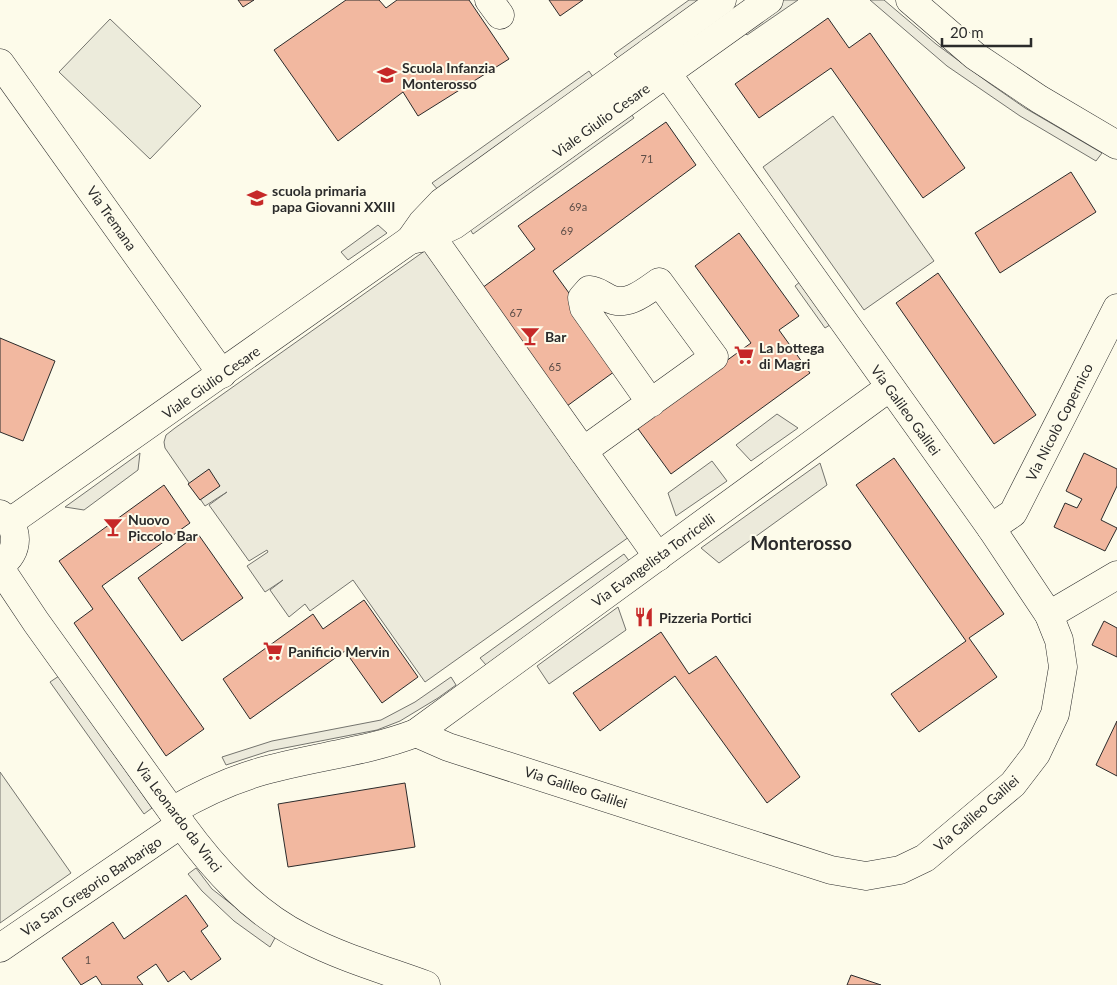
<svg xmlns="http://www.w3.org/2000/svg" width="1117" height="985" font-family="Lato,sans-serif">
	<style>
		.green { fill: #ecebdb; stroke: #74746e }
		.parking { fill: #eceadb; stroke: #74746e }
		.building { fill: #f2b8a0; stroke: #2b2b2b }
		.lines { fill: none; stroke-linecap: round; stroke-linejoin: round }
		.minor-casing { stroke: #2b2b2b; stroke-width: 29 }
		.minor { stroke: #fdfbea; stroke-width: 28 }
		.labels { text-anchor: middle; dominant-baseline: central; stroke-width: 4; stroke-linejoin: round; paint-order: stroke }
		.number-label { font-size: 11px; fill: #5d4e48 }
		.poi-label { font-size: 14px; font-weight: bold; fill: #2b2b2b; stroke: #fdfbea; text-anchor: start }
		.street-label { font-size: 14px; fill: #2b2b2b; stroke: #fdfbea }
		.district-label { font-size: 19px; font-weight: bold; fill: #2b2b2b; stroke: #fdfbea }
	</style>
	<rect width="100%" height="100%" fill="#fdfbea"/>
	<g class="green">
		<path d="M110 19 201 106 150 159 59 72Z"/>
		<path d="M0 772 71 873 0 923Z"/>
	</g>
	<g class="parking">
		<path d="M689 0H706L621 61 614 54Z"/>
		<path d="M783 0H798L747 35 742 30Z"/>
		<path d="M870 0H884L936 44 989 83 1025 108 1102 153 1096 161 1020 116 947 66Z"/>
		<path d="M589 71 595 80 439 191 432 183Z"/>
		<path d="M629 111 634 118 473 234 466 223Z"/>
		<path d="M833 116 934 261 864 310 763 167Z"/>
		<path d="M378 225 387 233 348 260 341 252Z"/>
		<path d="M426 250 629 537 425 682 353 580 310 611 305 604 289 617 270 590 283 580 265 592 247 566 268 552 267 550 249 561 209 505 227 492 205 506 165 448 164 442 166 435 175 428Z"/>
		<path d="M802 280 833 323 825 328 795 286Z"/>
		<path d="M777 414 798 428 751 461 736 445Z"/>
		<path d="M140 453 138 470 84 510 65 507Z"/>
		<path d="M712 461 727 481 676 516 668 493Z"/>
		<path d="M820 463 827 485 719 563 701 548Z"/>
		<path d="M624 554 630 562 486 665 480 658Z"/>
		<path d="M618 607 626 630 549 684 537 666Z"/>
		<path d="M59 676 152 808 144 814 50 682Z"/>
		<path d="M451 677 456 685 438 698 400 721 377 730 269 751 226 765 222 757 272 741 381 720 415 702Z"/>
		<path d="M196 868 212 889 275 938 270 947 234 921 202 891 188 874Z"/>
	</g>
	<g class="building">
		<path d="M238 0H254L243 7Z"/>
		<path d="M346 0H379L386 8 397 0H469L509 59 418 116 403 92 338 141 274 50Z"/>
		<path d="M549 0H583L560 16Z"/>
		<path d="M828 18 849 48 870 33 965 168 923 198 831 68 759 118 735 84Z"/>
		<path d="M666 122 696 165 553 271 622 366 567 406 482 288 535 249 518 226Z"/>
		<path d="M1071 172 1096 212 1000 273 975 233Z"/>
		<path d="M739 233 799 316 779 330 810 373 671 474 636 426 751 343 695 266Z"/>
		<path d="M938 273 1036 415 994 444 896 303Z"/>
		<path d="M0 338 55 361 23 441 0 432Z"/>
		<path d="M1084 453 1117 469V486L1101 520 1117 528 1105 551 1054 527 1065 503 1077 508 1082 499 1066 491Z"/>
		<path d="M894 458 1004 614 969 638 997 677 919 732 891 694 966 641 856 485Z"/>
		<path d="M209 469 220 486 200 500 188 484Z"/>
		<path d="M164 485 190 523 102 586 204 729 166 756 74 623 93 609 59 561Z"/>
		<path d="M198 534 243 598 182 641 138 578Z"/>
		<path d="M364 600 418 677 382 703 345 651 250 719 223 679 313 614 323 629Z"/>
		<path d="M1104 621 1117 628V657L1092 645Z"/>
		<path d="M661 632 689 674 716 656 800 777 767 803 675 676 600 731 573 693Z"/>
		<path d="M1117 721V776L1096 765Z"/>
		<path d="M405 783 415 847 288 867 278 804Z"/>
		<path d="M186 895 208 926 201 931 221 959 191 980 184 971 168 982 156 964 137 977 143 985H102L96 976 81 985 62 958 113 922 124 939Z"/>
		<path d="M851 975 881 985H847Z"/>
	</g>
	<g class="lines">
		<defs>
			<g id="minor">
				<path d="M489 0 500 15"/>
				<path d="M910 0 975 56 1039 99 1117 145"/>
				<path d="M0 63 222 374"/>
				<path d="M431 236 658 557"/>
				<path d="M410 240 431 236 454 225 769 0"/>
				<path d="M583 451 714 357 659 282C645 292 626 308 608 298 600 294 598 291 589 290L582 298 584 308 651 403"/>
				<path d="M0 514C20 526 20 553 0 565"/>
				<path d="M10 522 410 240 422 223 442 202 722 0"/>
				<path d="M991 528 1013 513 1117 308"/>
				<path d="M0 568 36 622 181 824C214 869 253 913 304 938 343 958 385 970 426 985"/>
				<path d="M1049 615 1117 575"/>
				<path d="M416 733 448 747 831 870 866 876 900 870 925 858 1013 784 1036 754 1055 714 1063 667 1059 640 1049 615 991 528 651 51"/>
				<path d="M172 811C199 795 227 782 256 773 309 757 364 753 416 733L890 387"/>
				<path d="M0 948 181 824"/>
			</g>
		</defs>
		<use href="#minor" class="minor-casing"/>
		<use href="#minor" class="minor"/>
	</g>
	<defs>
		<symbol id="school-bare" viewBox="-9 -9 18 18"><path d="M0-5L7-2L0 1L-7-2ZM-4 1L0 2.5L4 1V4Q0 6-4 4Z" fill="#c62828" stroke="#fdfbea" stroke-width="2.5" paint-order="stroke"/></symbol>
		<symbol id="bar-bare" viewBox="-9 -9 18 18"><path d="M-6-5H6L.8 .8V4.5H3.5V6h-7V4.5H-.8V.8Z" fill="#c62828" stroke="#fdfbea" stroke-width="2.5" paint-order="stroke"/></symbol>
		<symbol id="supermarket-bare" viewBox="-9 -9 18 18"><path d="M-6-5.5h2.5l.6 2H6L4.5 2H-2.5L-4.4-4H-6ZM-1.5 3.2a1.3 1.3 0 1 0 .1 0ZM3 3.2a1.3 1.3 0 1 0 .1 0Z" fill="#c62828" stroke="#fdfbea" stroke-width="2.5" paint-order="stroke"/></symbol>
		<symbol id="restaurant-bare" viewBox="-9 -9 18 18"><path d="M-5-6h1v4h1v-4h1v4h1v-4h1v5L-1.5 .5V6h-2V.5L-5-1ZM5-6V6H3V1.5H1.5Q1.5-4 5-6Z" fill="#c62828" stroke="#fdfbea" stroke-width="2.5" paint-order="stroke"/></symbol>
	</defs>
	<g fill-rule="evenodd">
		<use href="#school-bare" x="373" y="61" width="28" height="28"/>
		<use href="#school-bare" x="243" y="184" width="28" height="28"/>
		<use href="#bar-bare" x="516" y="322" width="28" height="28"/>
		<use href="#supermarket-bare" x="730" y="341" width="28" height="28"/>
		<use href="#bar-bare" x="99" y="513" width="28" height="28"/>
		<use href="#restaurant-bare" x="630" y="603" width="28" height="28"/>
		<use href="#supermarket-bare" x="259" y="637" width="28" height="28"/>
	</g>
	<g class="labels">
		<g class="number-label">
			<text x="647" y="158">71</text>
			<text x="578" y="206">69a</text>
			<text x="567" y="230">69</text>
			<text x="516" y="312">67</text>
			<text x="555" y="366">65</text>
			<text x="88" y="959">1</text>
		</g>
		<g class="poi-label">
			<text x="402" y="67">Scuola Infanzia<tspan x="402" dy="16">Monterosso</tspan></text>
			<text x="272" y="190">scuola primaria<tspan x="272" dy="16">papa Giovanni XXIII</tspan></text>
			<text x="545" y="336">Bar</text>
			<text x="759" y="347">La bottega<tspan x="759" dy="16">di Magri</tspan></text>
			<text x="128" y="519">Nuovo<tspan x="128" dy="16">Piccolo Bar</tspan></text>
			<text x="659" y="617">Pizzeria Portici</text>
			<text x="288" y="651">Panificio Mervin</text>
		</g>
		<g class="street-label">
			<text transform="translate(601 120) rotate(-36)">Viale Giulio Cesare</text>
			<text transform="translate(112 218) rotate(55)">Via Tremana</text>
			<text transform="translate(211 382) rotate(-35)">Viale Giulio Cesare</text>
			<text transform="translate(906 410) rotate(54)">Via Galileo Galilei</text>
			<text transform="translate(1059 422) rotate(-63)">Via Nicolò Copernico</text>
			<text transform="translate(653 560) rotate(-36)">Via Evangelista Torricelli</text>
			<text transform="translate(576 787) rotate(18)">Via Galileo Galilei</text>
			<text transform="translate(976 813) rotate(-41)">Via Galileo Galilei</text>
			<text transform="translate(179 817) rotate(53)">Via Leonardo da Vinci</text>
			<text transform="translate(91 886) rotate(-34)">Via San Gregorio Barbarigo</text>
		</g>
		<g class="district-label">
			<text x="801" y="542">Monterosso</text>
		</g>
	</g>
	<path d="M942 38v8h89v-8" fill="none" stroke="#2b2b2b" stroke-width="2.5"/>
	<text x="950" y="38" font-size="15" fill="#2b2b2b" stroke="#fdfbea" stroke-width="4" paint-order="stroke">20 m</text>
</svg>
